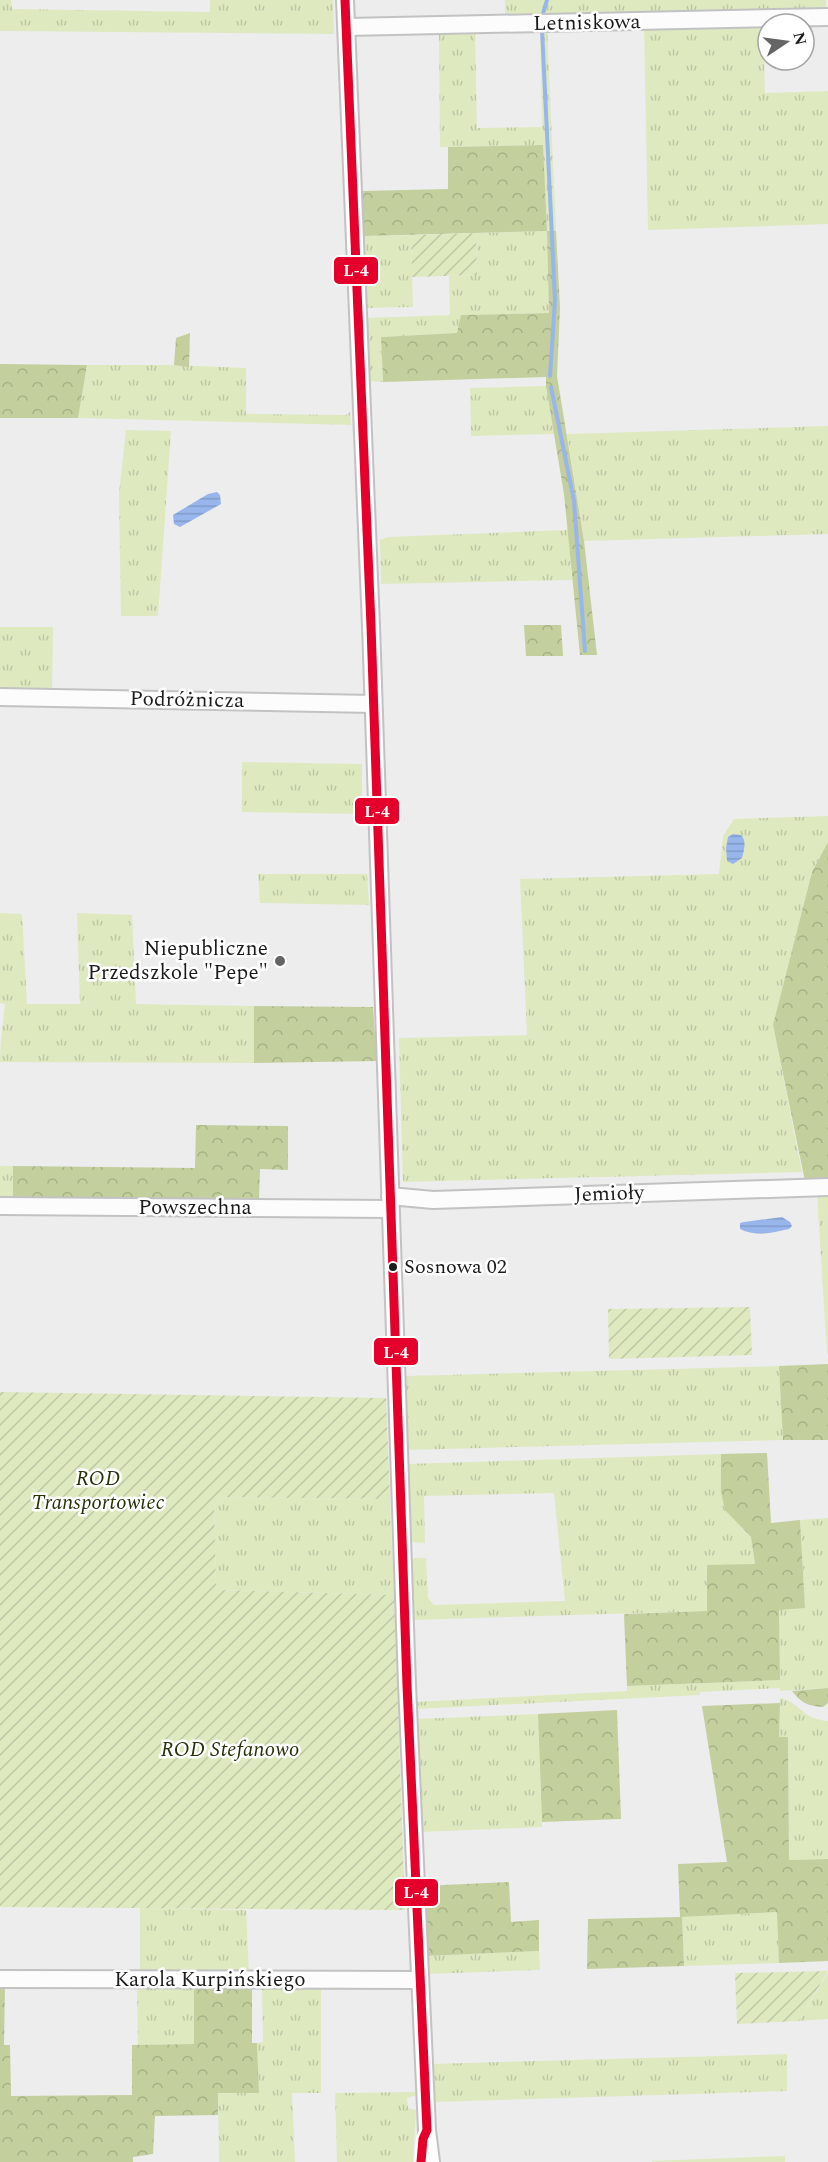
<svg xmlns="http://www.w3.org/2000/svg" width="828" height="2162" font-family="Spectral,serif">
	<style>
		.grass { fill: url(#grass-tufts) }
		.forest { fill: url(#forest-crowns) }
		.garden { fill: url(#garden-furrows) }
		.water { fill: url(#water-rules) }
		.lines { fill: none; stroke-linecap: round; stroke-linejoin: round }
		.stream { stroke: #98b6ec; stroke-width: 4 }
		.minor-casing { stroke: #c2c2c3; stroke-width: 20 }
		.minor { stroke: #fcfcfc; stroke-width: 16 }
		.bus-1-casing { stroke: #fff; stroke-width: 14 }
		.bus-1 { stroke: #e4002b; stroke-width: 9 }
		.poi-dot { fill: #656566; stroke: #fff; stroke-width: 2 }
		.bus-dot { fill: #1c1c1d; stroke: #fff; stroke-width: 2 }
		.labels { text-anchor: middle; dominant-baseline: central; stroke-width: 5; stroke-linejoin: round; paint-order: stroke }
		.bus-label { font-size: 20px; fill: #1c1c1d; stroke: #fff; text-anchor: start }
		.street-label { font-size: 21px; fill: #1c1c1d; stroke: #fff }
		.poi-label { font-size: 21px; fill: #1c1c1d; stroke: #fff; text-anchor: end }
		.park-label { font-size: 21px; font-style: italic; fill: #293209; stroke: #fff }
		.line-badge { stroke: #fff; stroke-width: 2 }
		.badge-label { font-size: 16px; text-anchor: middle; font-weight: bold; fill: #fff }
	</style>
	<defs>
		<pattern id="grass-tufts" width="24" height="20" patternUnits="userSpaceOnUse" patternTransform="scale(1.5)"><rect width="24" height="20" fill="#dee9c0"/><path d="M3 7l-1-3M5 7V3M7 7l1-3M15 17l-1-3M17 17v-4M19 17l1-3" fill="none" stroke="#bec7a5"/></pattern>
		<pattern id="forest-crowns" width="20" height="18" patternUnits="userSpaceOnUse" patternTransform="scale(1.5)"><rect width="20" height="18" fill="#c3cf9c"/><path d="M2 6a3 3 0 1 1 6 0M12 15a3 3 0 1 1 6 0" fill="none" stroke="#a7b186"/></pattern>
		<pattern id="garden-furrows" width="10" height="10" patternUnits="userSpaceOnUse" patternTransform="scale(1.5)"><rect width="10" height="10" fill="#dee9c0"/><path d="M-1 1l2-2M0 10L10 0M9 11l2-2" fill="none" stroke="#bec7a5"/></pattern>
		<pattern id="water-rules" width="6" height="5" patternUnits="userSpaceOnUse" patternTransform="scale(1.5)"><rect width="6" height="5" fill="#98b6ec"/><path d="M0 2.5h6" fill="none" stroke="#829cca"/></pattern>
	</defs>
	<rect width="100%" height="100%" fill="#ededee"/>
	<g class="grass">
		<path d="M0 0H11L12 9 210 12V0H333L334 34 0 31Z"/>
		<path d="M505 0H826V13L505 19Z"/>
		<path d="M763 22 765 93 828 91V224L648 230 644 25Z"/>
		<path d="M540 26H547L556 231H547L549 313 462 315 458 333 381 337 383 382 368 381 366 318 450 315 449 276 477 275 476 233 547 231 542 145 440 147 439 34 475 33 477 128 542 127Z"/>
		<path d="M411 235 413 307 366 308 363 236Z"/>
		<path d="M87 365H174L246 368V414L346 415 350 412 351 425 78 418Z"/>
		<path d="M546 386 554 434 471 436 470 388Z"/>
		<path d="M828 426V534L584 541 567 434Z"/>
		<path d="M126 430 171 431 158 616H121L119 493Z"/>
		<path d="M568 530 572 580 381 584 380 540 388 537Z"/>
		<path d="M0 627H53L52 694 0 693Z"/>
		<path d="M242 762 362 764V814L242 812Z"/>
		<path d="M828 816V842L812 872 773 1025 802 1172 403 1182 399 1038 527 1035 520 879 719 874 723 836 734 819Z"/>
		<path d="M258 874H367L369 905 260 903Z"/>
		<path d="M0 913 22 914 27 1004H80L77 913 132 915 136 1004 254 1006V1063L0 1062C0 1042 3 1023 5 1004L0 1003Z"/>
		<rect x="0" y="1166" width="13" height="31"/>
		<path d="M817 1193H828V1354H827Z"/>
		<path d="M779 1366 783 1440 406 1450 403 1378 406 1376Z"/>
		<path d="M721 1454V1492L742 1528 751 1537 755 1564 707 1611 413 1620 410 1560 415 1558H426L428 1598 434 1605 565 1601 554 1493 424 1496 425 1543 409 1542 407 1464Z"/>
		<path d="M214 1497 390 1499 394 1595 216 1590Z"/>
		<path d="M828 1518V1688L780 1691V1688L700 1692V1695L416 1709 415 1702 627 1691V1686L780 1680 779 1609 805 1608 800 1520Z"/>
		<path d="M780 1698C801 1702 800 1719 828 1721V1859L789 1860 788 1737H779Z"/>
		<path d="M538 1714 542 1827 420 1832 416 1719Z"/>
		<path d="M140 1908 246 1910 249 1974 140 1973Z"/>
		<path d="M778 1912 779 1963 684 1966 682 1917Z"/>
		<path d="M539 1951 540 1970 426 1974 425 1956Z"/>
		<path d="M828 1973V2019L799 2021Z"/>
		<path d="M137 1988 194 1989V2044L138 2045Z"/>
		<path d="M262 1988 321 1989V2093H292L295 2162H219L218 2093H259L257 2043 263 2042Z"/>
		<path d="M787 2054V2091L434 2102 432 2064Z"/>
		<path d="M415 2092 416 2095 407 2098 408 2108 416 2110 413 2162H337L335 2093Z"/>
		<path d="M785 2156V2162H652V2161Z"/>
	</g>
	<g class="forest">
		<path d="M543 145 547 231H556L560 308 557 376 584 541 597 655H580L564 494 546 386V377L383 382 381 337 457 333 461 315 549 313 547 231 363 236 362 191 448 189V147Z"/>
		<path d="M190 333 189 367 174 365 176 338Z"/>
		<path d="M0 364 87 365 78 418H0Z"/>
		<path d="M524 625H561L563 656H526Z"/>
		<path d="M828 842V1181H805L773 1025 812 872Z"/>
		<path d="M254 1006 373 1007 377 1061 254 1063Z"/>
		<path d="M196 1125 288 1126V1170L260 1169 259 1200 13 1197V1166L195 1168Z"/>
		<path d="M828 1364V1440H783L779 1366Z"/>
		<path d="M767 1453 771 1523 800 1520 805 1608 779 1610 780 1680 627 1686 624 1614 707 1611V1565L755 1564 751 1537 725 1510 721 1492V1454Z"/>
		<path d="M828 1688V1703L823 1707C808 1706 801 1703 792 1691Z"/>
		<path d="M780 1703 779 1737H788L789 1860 828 1859V1961L779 1963 777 1912 682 1917 684 1966 587 1969 588 1919 680 1917 678 1864 727 1862 702 1706Z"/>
		<path d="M617 1710 621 1819 542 1822 538 1714Z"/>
		<path d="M509 1882 511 1922 539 1920V1951L425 1956 422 1886Z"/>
		<path d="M0 1986H5L4 2045H10L11 2096 132 2095V2045L194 2044V1989L252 1988V2043H257L259 2093H218V2115L155 2116 153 2154 133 2157V2162H0Z"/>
	</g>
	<g class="garden">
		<path d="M476 233 477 275 412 277 411 235Z"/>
		<path d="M750 1307 752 1355 609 1359 608 1309Z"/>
		<path d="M0 1392 386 1398 390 1499 214 1497 216 1590 394 1595 405 1910 0 1907Z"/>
		<path d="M828 1971 799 2021 737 2024 735 1973Z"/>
	</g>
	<g class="water">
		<path d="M217 492 220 495 221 504 180 527 174 524 173 515 208 494Z"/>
		<path d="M733 834 741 835C747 841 744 850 742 858L733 864 727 861 726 848 728 837Z"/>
		<path d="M782 1217 790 1222 792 1226 789 1229C772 1233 756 1237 740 1229V1223L744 1222Z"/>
	</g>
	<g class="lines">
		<g class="stream">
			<path d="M542 17 547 0"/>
			<path d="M542 29 555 300 550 376"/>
			<path d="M551 387 574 501 585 651"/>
		</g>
		<defs>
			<g id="minor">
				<path d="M345 0 371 626 407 1685 427 2130 431 2162"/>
				<path d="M347 27 828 17"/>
				<path d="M0 697 373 704"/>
				<path d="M390 1196 433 1200 828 1187"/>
				<path d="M0 1206 390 1209"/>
				<path d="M0 1979 419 1980"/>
			</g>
		</defs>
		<use href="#minor" class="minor-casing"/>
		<use href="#minor" class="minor"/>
		<defs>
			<path id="bus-1" d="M345 0 371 626 407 1685 427 2130 423 2139 421 2162"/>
		</defs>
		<use href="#bus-1" class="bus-1-casing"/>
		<use href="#bus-1" class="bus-1"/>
	</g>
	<circle class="poi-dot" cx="280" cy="961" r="6"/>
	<circle class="bus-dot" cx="393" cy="1267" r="5"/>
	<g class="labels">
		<g class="bus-label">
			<text x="404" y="1267">Sosnowa 02</text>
		</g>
		<g class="street-label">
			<text transform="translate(587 23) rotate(-1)">Letniskowa</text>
			<text transform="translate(187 700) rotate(1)">Podróżnicza</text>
			<text transform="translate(609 1194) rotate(-2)">Jemioły</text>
			<text x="195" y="1208">Powszechna</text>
			<text x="210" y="1980">Karola Kurpińskiego</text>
		</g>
		<g class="poi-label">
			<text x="268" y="949">Niepubliczne<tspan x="268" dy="24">Przedszkole "Pepe"</tspan></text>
		</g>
		<g class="park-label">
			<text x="98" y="1479">ROD<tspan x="98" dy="24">Transportowiec</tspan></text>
			<text x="230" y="1750">ROD Stefanowo</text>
		</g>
	</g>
	<g class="line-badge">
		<rect x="333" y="256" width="46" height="29" rx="6" fill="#e4002b"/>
		<rect x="354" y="797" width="46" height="28" rx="6" fill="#e4002b"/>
		<rect x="373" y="1337" width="46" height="29" rx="6" fill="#e4002b"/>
		<rect x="394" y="1878" width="45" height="29" rx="6" fill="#e4002b"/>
	</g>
	<g class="badge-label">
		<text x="356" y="276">L-4</text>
		<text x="377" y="817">L-4</text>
		<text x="396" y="1358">L-4</text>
		<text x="416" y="1898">L-4</text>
	</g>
	<g transform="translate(786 42) rotate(77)"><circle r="28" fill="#ffffff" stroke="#a4a4a5" stroke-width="1.5"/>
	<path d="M0-4.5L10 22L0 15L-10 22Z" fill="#656566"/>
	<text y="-9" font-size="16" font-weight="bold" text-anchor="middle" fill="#1c1c1d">N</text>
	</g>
</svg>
